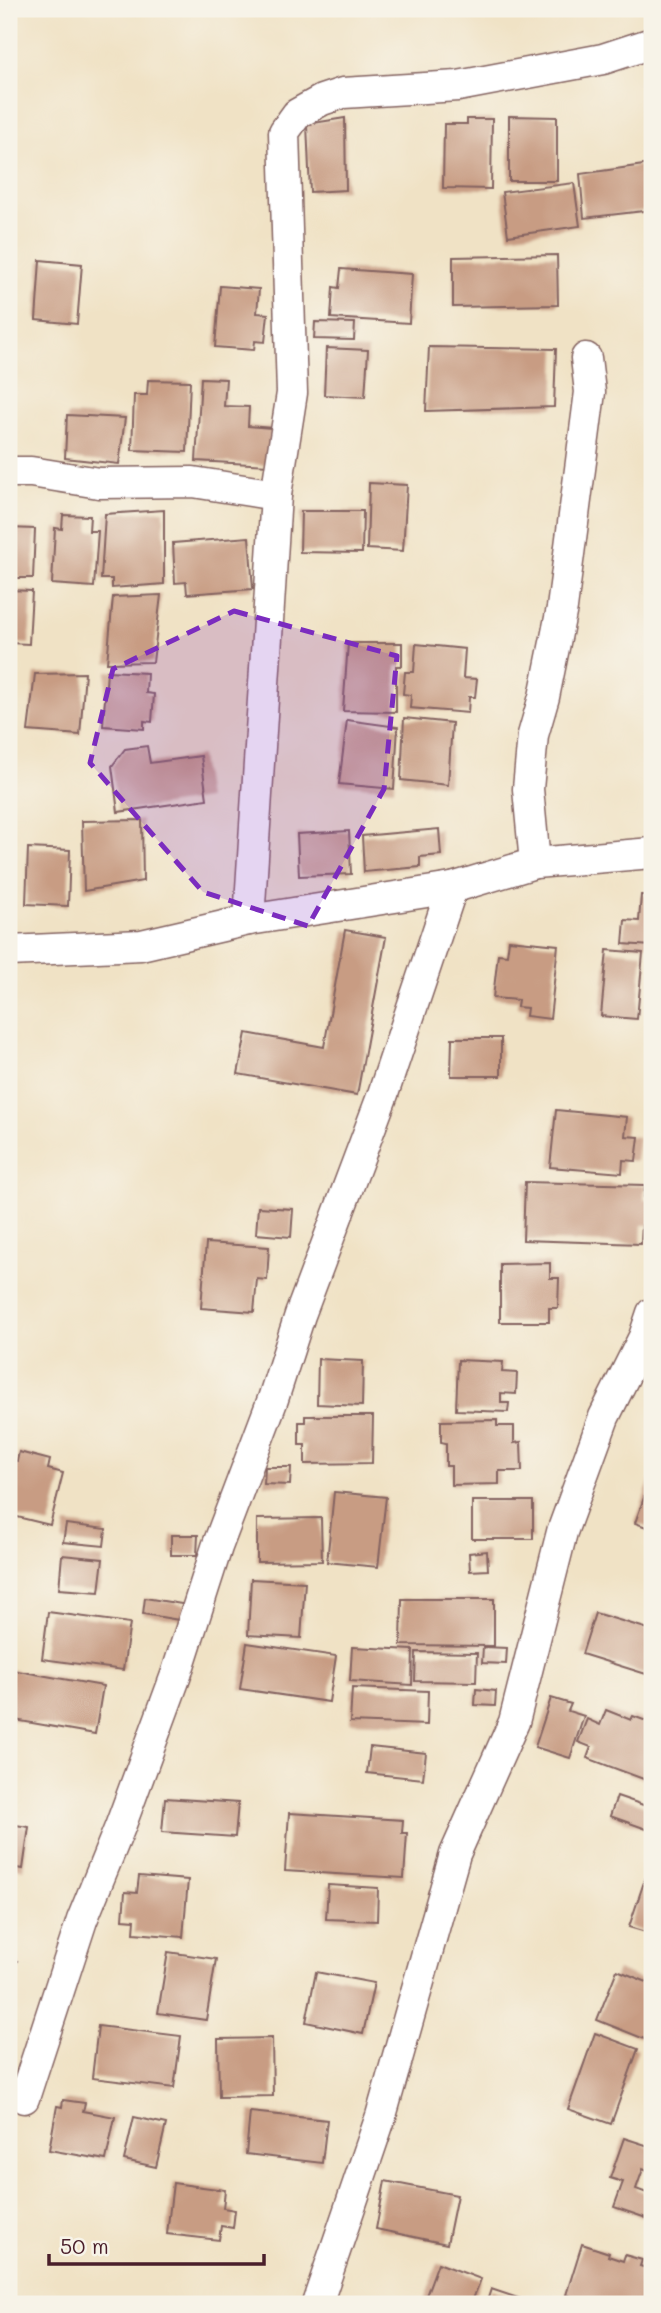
<svg xmlns="http://www.w3.org/2000/svg" width="661" height="2313" font-family="Mali,sans-serif">
	<style>
		.building { fill: #c89c83 }
		.lines { fill: none; stroke-linecap: round; stroke-linejoin: round }
		.minor-casing { stroke: #846361; stroke-width: 33 }
		.minor { stroke: #fff; stroke-width: 30 }
		.marked { fill: #7b2cbf; fill-opacity: 0.2; stroke: #7b2cbf; stroke-width: 5; stroke-dasharray: 14 9; stroke-linejoin: round }
	</style>
	<rect width="100%" height="100%" fill="#f7f3e8"/>
	<filter id="ink" filterUnits="userSpaceOnUse"><feTurbulence type="fractalNoise" baseFrequency=".0143" numOctaves="2"/><feDisplacementMap in="SourceGraphic" scale="14" xChannelSelector="R" yChannelSelector="G"/><feConvolveMatrix kernelMatrix="1 2 1 2 8 2 1 2 1" color-interpolation-filters="sRGB"/></filter>
	<filter id="wash" filterUnits="userSpaceOnUse"><feTurbulence type="fractalNoise" baseFrequency=".00686" numOctaves="4" result="noise"/><feDisplacementMap in="SourceGraphic" scale="28" xChannelSelector="R" yChannelSelector="G"/><feGaussianBlur stdDeviation="1.57" result="paint"/><feColorMatrix in="noise" values="0 0 0 0 0 0 0 0 0 0 0 0 0 0 0 0 0 1.4 0 .05"/><feComposite in="paint" operator="in"/></filter>
	<g filter="url(#wash)">
		<rect width="100%" height="100%" fill="#f0e2c5"/>
		<g id="blocks">
			<g class="building">
				<path d="M509 116 557 117V181H509Z"/>
				<path d="M345 118 346 190 310 192 307 124Z"/>
				<path d="M467 119H492L491 189 443 188 444 124H467Z"/>
				<path d="M651 164 652 210 584 218 580 174Z"/>
				<path d="M574 183 580 226 508 236 502 192Z"/>
				<path d="M557 255 558 305 453 307V257Z"/>
				<path d="M40 260 82 264 77 324 36 320Z"/>
				<path d="M341 269 412 274 409 323 331 318 333 287 339 288Z"/>
				<path d="M220 286 259 289 257 313 268 314 265 342 255 341 254 350 215 347Z"/>
				<path d="M315 322 355 323 354 340 314 339Z"/>
				<path d="M429 347 556 349 554 407 426 411Z"/>
				<path d="M326 348 368 350 365 397 324 395Z"/>
				<path d="M201 378 226 379 224 406 249 407 248 426 272 428 269 465 196 461Z"/>
				<path d="M148 380 190 381 187 452 132 450 134 395H147Z"/>
				<path d="M67 415 125 418 119 464 65 458Z"/>
				<path d="M369 483 407 485 403 551 367 549Z"/>
				<path d="M164 510V584L112 588V579H101L105 514Z"/>
				<path d="M301 511H363L362 553 300 552Z"/>
				<path d="M63 515 90 516 89 531H98L94 587 52 584 55 528 62 529Z"/>
				<path d="M9 528 35 529 33 578H9Z"/>
				<path d="M249 537 253 589 187 594 186 582 175 583 173 543Z"/>
				<path d="M9 590 32 591 29 644 9 643Z"/>
				<path d="M161 595 153 662 107 663 113 597Z"/>
				<path d="M348 643H402V666H396V712L343 711Z"/>
				<path d="M416 644 465 649 463 678 477 679 475 697H469L468 713 410 708 411 695 403 694 405 672H414Z"/>
				<path d="M107 671 147 673 146 693 154 694 152 722 144 721V729L103 726Z"/>
				<path d="M85 673 80 735 28 731 35 674Z"/>
				<path d="M404 718 452 723 448 785 401 780Z"/>
				<path d="M347 720 398 727 394 789 339 784Z"/>
				<path d="M147 746 150 763 201 756 207 799 118 812 112 766 125 749Z"/>
				<path d="M142 820 143 881 84 891 82 821Z"/>
				<path d="M439 829 441 855 420 857V867L364 872 362 836Z"/>
				<path d="M349 831 351 874 299 876 297 834Z"/>
				<path d="M28 848 70 850 68 906 26 904Z"/>
				<path d="M641 895H652V946L623 944 625 920 639 921Z"/>
				<path d="M345 930 386 937 357 1095 238 1074 246 1033 324 1047Z"/>
				<path d="M509 940 558 945 550 1019 526 1016 527 1008 517 1007 518 1000 493 998 498 954 507 955Z"/>
				<path d="M607 950 643 953 637 1019 601 1016Z"/>
				<path d="M452 1038H501V1076H451Z"/>
				<path d="M556 1110 627 1117 625 1136 639 1137 636 1161 623 1160 622 1173 550 1167Z"/>
				<path d="M525 1182 645 1185 644 1200H652V1225H642L641 1244 523 1240Z"/>
				<path d="M258 1207 293 1209 291 1237 256 1234Z"/>
				<path d="M206 1243 269 1247 267 1280 257 1279 254 1312 201 1308Z"/>
				<path d="M550 1263V1278H559L558 1308H549V1322H500V1264Z"/>
				<path d="M318 1359 363 1361 362 1406 317 1404Z"/>
				<path d="M458 1360 503 1362 502 1372 517 1373 516 1394 501 1393V1403H509L508 1412 456 1410Z"/>
				<path d="M305 1416H373L372 1463 305 1464V1445H299V1422H305Z"/>
				<path d="M497 1420V1426H514V1443L521 1442 522 1471H499V1484L451 1485V1466H446V1443L441 1442V1421Z"/>
				<path d="M19 1452 50 1460 48 1469 63 1473 50 1525 9 1515V1460L17 1461Z"/>
				<path d="M265 1467H291L290 1485 264 1484Z"/>
				<path d="M652 1475V1529L635 1523Z"/>
				<path d="M334 1492 386 1497 378 1567 327 1562Z"/>
				<rect x="472" y="1501" width="61" height="38"/>
				<path d="M321 1518 322 1561 257 1562V1519Z"/>
				<path d="M66 1524 106 1529 104 1546 63 1542Z"/>
				<path d="M171 1535H198L197 1555H171Z"/>
				<path d="M487 1551 488 1570 470 1571 469 1553Z"/>
				<path d="M62 1555 103 1559 99 1592 59 1589Z"/>
				<path d="M251 1579 305 1582 301 1638 248 1635Z"/>
				<path d="M145 1598 188 1605 185 1621 143 1614Z"/>
				<path d="M402 1599H494V1646L401 1645Z"/>
				<path d="M48 1612 130 1623 123 1670 42 1659Z"/>
				<path d="M595 1613 652 1630V1655L646 1674 582 1654Z"/>
				<path d="M247 1643 336 1656 329 1702 240 1689Z"/>
				<path d="M352 1647 413 1650 412 1685 350 1681Z"/>
				<path d="M483 1647 507 1648 506 1664 482 1663Z"/>
				<path d="M416 1652 477 1653 476 1682 415 1681Z"/>
				<path d="M12 1670 103 1686 95 1734 9 1719V1688Z"/>
				<path d="M352 1688 428 1691 427 1725 350 1722Z"/>
				<path d="M476 1689 496 1691 495 1706 475 1705Z"/>
				<path d="M551 1698 571 1704 568 1711 584 1716 570 1758 535 1747Z"/>
				<path d="M606 1710 631 1720 633 1716 652 1723V1774L649 1773 646 1780 587 1758 591 1747 578 1742 587 1719 600 1725Z"/>
				<path d="M370 1747 426 1753 423 1779 367 1773Z"/>
				<path d="M617 1796 652 1808V1831L610 1816Z"/>
				<path d="M165 1798 238 1803 235 1837 162 1832Z"/>
				<path d="M289 1813 403 1820 402 1833H407L404 1878 285 1871Z"/>
				<path d="M9 1824 29 1827 23 1869 9 1867Z"/>
				<path d="M139 1876 188 1880 183 1937 134 1933 135 1920 123 1919 125 1892 137 1893Z"/>
				<path d="M645 1879 652 1881V1934L629 1927Z"/>
				<path d="M328 1885 378 1888 377 1921 326 1919Z"/>
				<path d="M168 1952 216 1959 206 2020 158 2013Z"/>
				<path d="M9 1959 17 1961 9 1983Z"/>
				<path d="M617 1970 652 1984V2042L597 2020Z"/>
				<path d="M316 1972 374 1983 363 2034 306 2022Z"/>
				<path d="M98 2026 181 2036 174 2088 92 2078Z"/>
				<path d="M595 2033 638 2049 611 2124 568 2109Z"/>
				<path d="M272 2038 273 2096 219 2097 218 2039Z"/>
				<path d="M63 2100 85 2103 83 2111 115 2117 106 2160 49 2150 57 2106 62 2107Z"/>
				<path d="M250 2112 327 2120 322 2163 246 2154Z"/>
				<path d="M134 2117 166 2124 156 2167 124 2160Z"/>
				<path d="M624 2138 652 2147V2173L643 2169 636 2189 652 2195V2220L614 2207 623 2182 610 2178Z"/>
				<path d="M385 2181 457 2195 447 2244 376 2229Z"/>
				<path d="M173 2183 225 2190 223 2208 235 2210 233 2228 221 2226 219 2240 167 2234Z"/>
				<path d="M582 2244 609 2253 608 2256 623 2261 625 2255 642 2260 640 2266 650 2269 646 2282 652 2284 645 2303 640 2302 639 2304H595L566 2295Z"/>
				<path d="M438 2263 481 2279 471 2304H423Z"/>
				<path d="M491 2289 536 2304H486Z"/>
			</g>
		</g>
	</g>
	<g filter="url(#ink)">
		<use href="#blocks" fill-opacity="0" stroke="#846361" stroke-width="2"/>
		<g class="lines">
			<defs>
				<g id="minor">
					<path d="M9 472H31L99 483 193 482 276 495"/>
					<path d="M535 863 528 789 533 735 544 697 562 608 590 392 586 358"/>
					<path d="M249 920 276 495 292 393 284 132 297 114 322 100 343 93 458 86 603 59 652 43"/>
					<path d="M9 951 141 945 249 920 452 888 535 863 652 853"/>
					<path d="M24 2098 82 1920 120 1827 176 1675 217 1547 273 1399 300 1315 383 1094 452 888"/>
					<path d="M317 2304 381 2116 455 1854 514 1722 562 1532 604 1417 644 1337 652 1313"/>
				</g>
			</defs>
			<use href="#minor" class="minor-casing"/>
			<use href="#minor" class="minor"/>
		</g>
	</g>
	<path class="marked" d="M234 611 397 656 384 789 308 926 203 892 90 763 113 669Z"/>
	<rect width="661" height="2313" fill="none" stroke="#f7f3e8" stroke-width="35"/>
	<path d="M49 2254v10h215v-10" fill="none" stroke="#4a1f2b" stroke-width="3.5"/>
	<text x="60" y="2254" font-size="21" fill="#4a1f2b" stroke="#f7f3e8" stroke-width="5" paint-order="stroke">50 m</text>
</svg>
